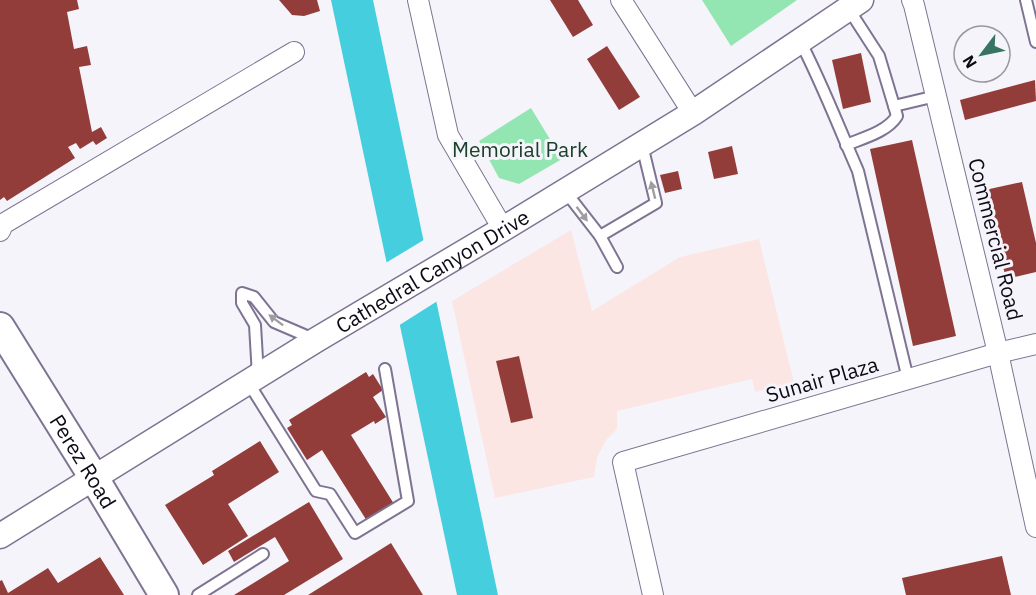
<svg xmlns="http://www.w3.org/2000/svg" width="1036" height="595" font-family="'IBM Plex Sans',sans-serif">
	<style>
		.industrial { fill: #fbe6e4 }
		.green { fill: #93e5b1 }
		.water { fill: #45cedd }
		.pier { fill: #f6f4fb }
		.building { fill: #933d3b }
		.lines { fill: none; stroke-linecap: round; stroke-linejoin: round }
		.service-casing { stroke: #7e7492; stroke-width: 14 }
		.minor-casing { stroke: #7e7492; stroke-width: 22 }
		.tertiary-casing { stroke: #7e7492; stroke-width: 27 }
		.secondary-casing { stroke: #7e7492; stroke-width: 32 }
		.service { stroke: #fff; stroke-width: 10 }
		.minor { stroke: #fff; stroke-width: 20 }
		.tertiary { stroke: #fff; stroke-width: 24 }
		.secondary { stroke: #fff; stroke-width: 28 }
		.oneway { fill: #9f9da1 }
		.labels { text-anchor: middle; dominant-baseline: central; stroke-width: 6; stroke-linejoin: round; paint-order: stroke }
		.park-label { font-size: 21px; fill: #1a4029; stroke: #f6f4fb }
		.street-label { font-size: 21px; fill: #0e0a15; stroke: #f6f4fb }
	</style>
	<rect width="100%" height="100%" fill="#f6f4fb"/>
	<path class="industrial" d="M571 230 592 311 680 257 759 239 794 383 755 392 752 379 617 411V429L607 439 597 457 594 477 495 498 452 301Z"/>
	<g class="green">
		<path d="M702 0H797L731 46Z"/>
		<path d="M531 108 562 159 519 184 499 178 479 141Z"/>
	</g>
	<path class="water" d="M331 0H373L498 595H457Z"/>
	<path class="pier" d="M427 238 439 300 398 326 384 264Z"/>
	<g class="building">
		<path d="M0 0H77L79 9 67 12 74 49 87 46 91 65 79 67 92 132 101 127 107 138 96 145 93 141 80 149 76 143 68 147 75 158 7 201 4 197 0 200Z"/>
		<path d="M279 0H317L320 11 304 16 292 15Z"/>
		<path d="M550 0H578L593 25 573 37Z"/>
		<path d="M607 46 640 97 619 110 587 59Z"/>
		<path d="M861 53 871 102 843 109 832 60Z"/>
		<path d="M1035 80 1036 101 965 120 960 100Z"/>
		<path d="M912 140 956 336 913 346 870 149Z"/>
		<path d="M732 146 738 174 714 179 708 152Z"/>
		<path d="M678 171 682 189 665 193 660 175Z"/>
		<path d="M1022 182 1036 243V272L1006 279 985 190Z"/>
		<path d="M519 356 533 418 511 423 496 361Z"/>
		<path d="M366 372 369 377 373 374 383 390 373 397 386 417 375 424 374 421 351 435 394 504 367 521 322 450 307 460 287 428 292 425 289 420Z"/>
		<path d="M260 441 279 472 228 504 248 536 203 565 165 505 214 475 212 471Z"/>
		<path d="M309 502 343 559 284 595H234L289 561 275 537 234 562 228 551Z"/>
		<path d="M391 543 423 595H308Z"/>
		<path d="M1002 556 1011 595H906L902 578Z"/>
		<path d="M100 557 124 595H0V581L2 580 8 593 48 568 58 583Z"/>
	</g>
	<g class="lines">
		<defs>
			<g id="service">
				<path d="M1026 0 1036 42"/>
				<path d="M800 41C822 83 839 128 858 171L908 379"/>
				<path d="M894 106 936 96"/>
				<path d="M846 145C863 138 887 132 897 116L879 56 848 8"/>
				<path d="M565 191 600 236 617 267"/>
				<path d="M600 236 656 203 642 145"/>
				<path d="M258 376 255 325 242 303V293L254 297 274 322 316 340"/>
				<path d="M248 382 316 491 330 494 355 533 408 501 385 369"/>
				<path d="M198 595 263 554"/>
			</g>
			<g id="minor">
				<path d="M418 0 448 135 503 229"/>
				<path d="M621 0 693 113"/>
				<path d="M912 0 914 5 998 353 1036 527"/>
				<path d="M0 231 3 224 294 52"/>
				<path d="M653 595 623 462 998 353 1036 344"/>
			</g>
			<g id="tertiary">
				<path id="s1" d="M0 536 316 340 503 229 693 113 861 0"/>
			</g>
			<g id="secondary">
				<path id="s2" d="M0 327 94 478 164 595"/>
			</g>
		</defs>
		<use href="#service" class="service-casing"/>
		<use href="#minor" class="minor-casing"/>
		<use href="#tertiary" class="tertiary-casing"/>
		<use href="#secondary" class="secondary-casing"/>
		<use href="#service" class="service"/>
		<use href="#minor" class="minor"/>
		<use href="#tertiary" class="tertiary"/>
		<use href="#secondary" class="secondary"/>
	</g>
	<defs><path id="oneway-solid" d="M-6-.8H1V-3.2L6.5 0L1 3.2V.8H-6Z" transform="scale(1.5)"/></defs>
	<g class="oneway">
		<use href="#oneway-solid" transform="translate(653 190) rotate(-104)"/>
		<use href="#oneway-solid" transform="translate(582 214) rotate(53)"/>
		<use href="#oneway-solid" transform="translate(276 320) rotate(-143)"/>
	</g>
	<g class="labels">
		<g class="park-label">
			<text x="520" y="149">Memorial Park</text>
		</g>
		<g class="street-label">
			<text transform="translate(996 239) rotate(76)">Commercial Road</text>
			<text stroke="none"><textPath href="#s1" startOffset="507">Cathedral Canyon Drive</textPath></text>
			<text transform="translate(822 379) rotate(-16)">Sunair Plaza</text>
			<text stroke="none"><textPath href="#s2" startOffset="158">Perez Road</textPath></text>
		</g>
	</g>
	<g transform="translate(982 54) rotate(238)"><circle r="28" fill="#f6f4fb" stroke="#99969f" stroke-width="1.5"/>
	<path d="M0-4.5L10 22L0 15L-10 22Z" fill="#377562"/>
	<text y="-9" font-size="16" font-weight="bold" text-anchor="middle" fill="#0e0a15">N</text>
	</g>
</svg>
